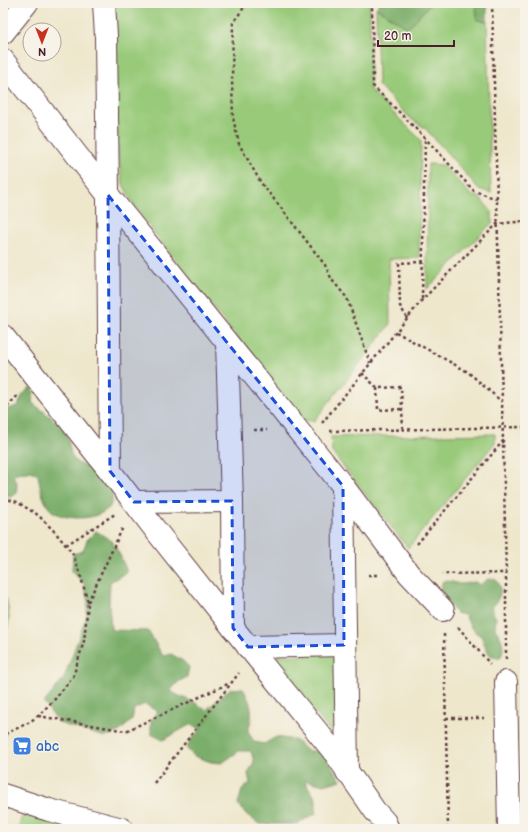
<svg xmlns="http://www.w3.org/2000/svg" width="528" height="832" font-family="'Balsamiq Sans',sans-serif">
	<style>
		.green { fill: #98ca79; stroke: #717452 }
		.forest { fill: #7aae69; stroke: #62664a }
		.lines { fill: none; stroke-linecap: round; stroke-linejoin: round }
		.street-casing { stroke: #633d43; stroke-width: 24 }
		.path { stroke: #633d43; stroke-width: 2.5; stroke-dasharray: 3 3; stroke-linecap: butt }
		.street { stroke: #fff; stroke-width: 22 }
		.marked { fill: #1d4ed8; fill-opacity: 0.2; stroke: #1d4ed8; stroke-width: 3; stroke-dasharray: 8 5; stroke-linejoin: round }
		.labels { text-anchor: middle; dominant-baseline: central; stroke-width: 3; stroke-linejoin: round; paint-order: stroke }
		.shop-label { font-size: 14px; fill: #366cbe; stroke: #f7f3e8; text-anchor: start }
	</style>
	<rect width="100%" height="100%" fill="#f7f3e8"/>
	<filter id="ink" filterUnits="userSpaceOnUse"><feTurbulence type="fractalNoise" baseFrequency=".025" numOctaves="2"/><feDisplacementMap in="SourceGraphic" scale="8" xChannelSelector="R" yChannelSelector="G"/><feConvolveMatrix kernelMatrix="1 2 1 2 8 2 1 2 1" color-interpolation-filters="sRGB"/></filter>
	<filter id="wash" filterUnits="userSpaceOnUse"><feTurbulence type="fractalNoise" baseFrequency=".012" numOctaves="4" result="noise"/><feDisplacementMap in="SourceGraphic" scale="16" xChannelSelector="R" yChannelSelector="G"/><feGaussianBlur stdDeviation="0.9" result="paint"/><feColorMatrix in="noise" values="0 0 0 0 0 0 0 0 0 0 0 0 0 0 0 0 0 1.4 0 .05"/><feComposite in="paint" operator="in"/></filter>
	<g filter="url(#wash)">
		<rect width="100%" height="100%" fill="#eee7cc"/>
		<g class="green">
			<path d="M115 3H372L370 6V90L421 140 419 258 389 259 390 325 314 421 303 420 179 265 134 206 123 184 118 155Z"/>
			<path d="M431 3H476L477 20 487 21 491 193 479 189 425 128 411 119 378 85 376 8 408 28Z"/>
			<path d="M428 164 443 165 472 196 479 197 492 212V223L427 289Z"/>
			<path d="M495 434V443L408 548 332 452 331 437Z"/>
			<path d="M3 593C11 605 11 626 3 638Z"/>
			<path d="M331 654 336 656 339 742 269 656Z"/>
			<path d="M24 815 67 828V829H18L22 816Z"/>
		</g>
		<g class="forest">
			<path d="M380 3H431L408 28 376 8Z"/>
			<path d="M476 3H487V21L477 20Z"/>
			<path d="M30 387 34 392 32 403C43 411 63 424 67 437 70 443 69 452 73 458 76 464 85 466 91 469 110 476 117 488 110 507 106 510 101 514 97 515 84 520 58 519 49 508 42 499 40 485 38 475L31 471 24 473H17L13 476 17 483 16 494 10 497 3 495V413L7 409 18 406 22 396Z"/>
			<path d="M96 531 112 541 121 557 127 572 110 582 109 604 111 630 148 631 163 656 171 654 183 661 189 667 187 677 178 682 170 691C183 699 194 700 206 710L230 689 243 688C252 706 254 711 248 731L254 742 264 744 276 737 295 740 308 751H321L341 780 324 785 304 780 316 799V813L297 824H259L246 814 238 804 242 790 250 783 248 774 254 762 251 751H239L222 763 211 762 194 756 187 749 190 740 201 729 191 724 163 740 151 734V721L158 712 145 704 134 709 132 720 120 731 105 737 59 723 44 703 64 678 86 618 88 603 84 584 72 571 73 554 83 551 87 540Z"/>
			<path d="M488 579H495C505 590 499 599 491 609L496 618 495 629C502 637 506 649 500 658 487 659 485 645 481 636 470 629 470 626 465 615L456 613 441 594V586L443 581C451 580 455 584 462 584 470 584 474 579 480 585Z"/>
		</g>
	</g>
	<g filter="url(#ink)">
		<g class="lines">
			<defs>
				<g id="street">
					<path d="M104 3 106 36 108 195 110 471"/>
					<path d="M3 33 27 3"/>
					<path d="M3 60 108 195 343 486 409 574 443 610"/>
					<path d="M3 336 110 471 157 532 233 628 334 752 375 811 385 822 388 829"/>
					<path d="M227 343 232 501 233 628"/>
					<path d="M343 486 347 772"/>
					<path d="M134 502 232 501"/>
					<path d="M248 647 344 645"/>
					<path d="M506 682 509 829"/>
					<path d="M3 795 49 810 122 829"/>
				</g>
			</defs>
			<use href="#street" class="street-casing"/>
			<g class="path">
				<path d="M247 3 233 23 232 80 233 118 239 144 261 183 278 204 325 265 332 280 347 298 370 363"/>
				<path d="M376 3 372 7 373 86 425 138 474 191 497 199"/>
				<path d="M492 3 503 441"/>
				<path d="M422 299 425 138"/>
				<path d="M407 318 400 306 399 263 422 262"/>
				<path d="M396 332 468 372 502 402"/>
				<path d="M362 373 377 388"/>
				<path d="M401 409 378 410 377 388 401 387 403 429"/>
				<path d="M3 411 19 394"/>
				<path d="M322 423 422 300 497 224 525 221"/>
				<path d="M254 430H267"/>
				<path d="M330 431 525 427"/>
				<path d="M3 498 17 502 38 515 55 532 73 554 81 577 88 603 84 641 73 677 55 699 42 712 30 722 3 735"/>
				<path d="M417 544 503 441 506 573 442 574"/>
				<path d="M66 545 115 514"/>
				<path d="M368 575H379"/>
				<path d="M88 602 123 527"/>
				<path d="M458 627 490 664"/>
				<path d="M444 634 448 827"/>
				<path d="M506 659V573"/>
				<path d="M38 716 126 731 230 683"/>
				<path d="M446 718H484"/>
				<path d="M3 749 7 733"/>
				<path d="M154 783 239 673"/>
			</g>
			<use href="#street" class="street"/>
		</g>
	</g>
	<path class="marked" d="M108 195 343 486 344 645 248 647 233 628 232 501 134 502 110 471Z"/>
	<defs>
		<symbol id="supermarket-square" viewBox="-11 -11 22 22"><rect x="-9" y="-9" width="18" height="18" rx="4" fill="#3f7fe0" stroke="#f7f3e8"/><path d="M-6-5.5h2.5l.6 2H6L4.5 2H-2.5L-4.4-4H-6ZM-1.5 3.2a1.3 1.3 0 1 0 .1 0ZM3 3.2a1.3 1.3 0 1 0 .1 0Z" fill="#fff"/></symbol>
	</defs>
	<g fill-rule="evenodd">
		<use href="#supermarket-square" x="11" y="735" width="22" height="22"/>
	</g>
	<g class="labels">
		<g class="shop-label">
			<text x="36" y="746">abc</text>
		</g>
	</g>
	<rect width="528" height="832" fill="none" stroke="#f7f3e8" stroke-width="16"/>
	<g transform="translate(42 42) rotate(180)"><circle r="19" fill="#f7f3e8" stroke="#b29e9c"/>
	<path d="M0-3L7 15L0 10L-7 15Z" fill="#c8321e"/>
	<text y="-6" font-size="11" font-weight="bold" text-anchor="middle" fill="#4a1f2b">N</text>
	</g>
	<path d="M378 40v6h76v-6" fill="none" stroke="#4a1f2b" stroke-width="2"/>
	<text x="384" y="40" font-size="12" fill="#4a1f2b" stroke="#f7f3e8" stroke-width="3" paint-order="stroke">20 m</text>
</svg>
